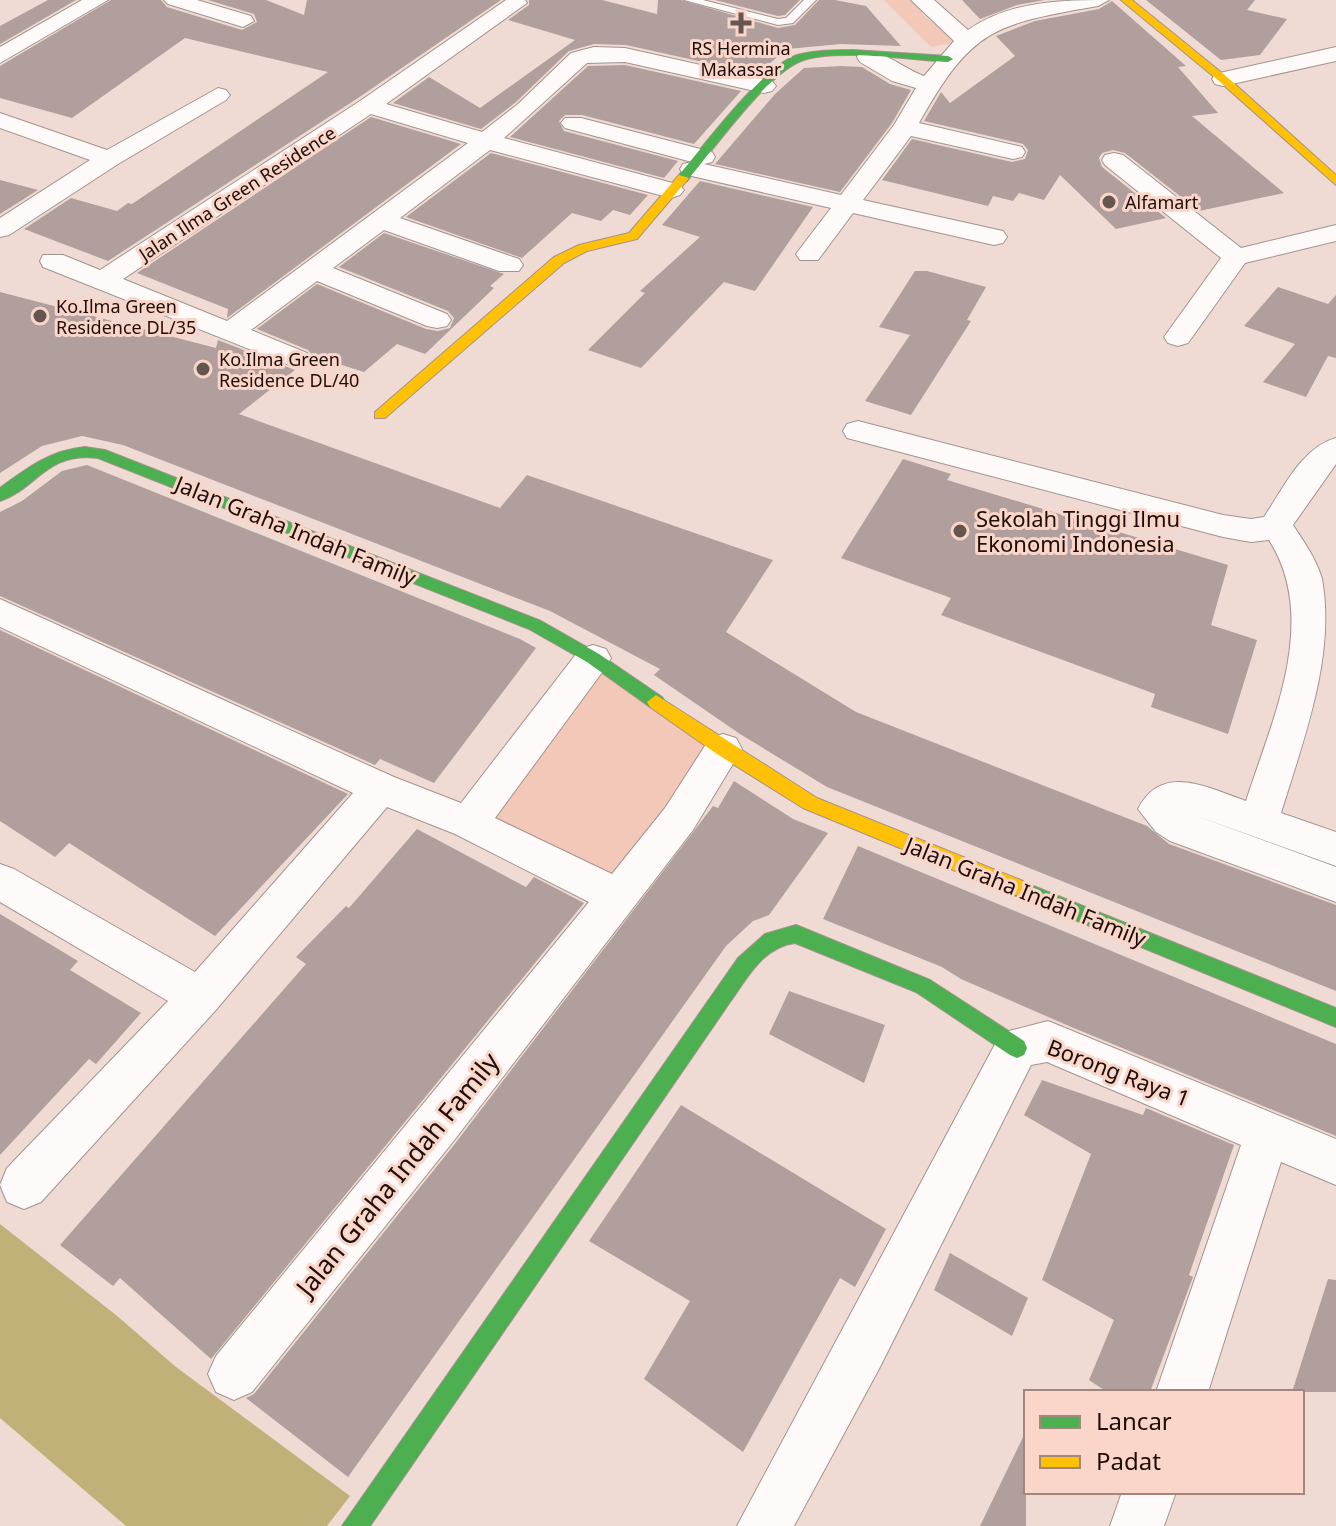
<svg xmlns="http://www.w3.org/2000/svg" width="1336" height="1526" font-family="'Noto Sans',sans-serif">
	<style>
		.green { fill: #f4c8b8 }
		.water { fill: #c1b179 }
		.building { fill: #b09f9c }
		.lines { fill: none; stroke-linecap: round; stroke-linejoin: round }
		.lane-casing { stroke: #a3938e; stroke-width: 2 }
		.street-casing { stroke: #a3938e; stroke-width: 2 }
		.fast-casing { stroke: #a3938e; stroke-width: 2 }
		.slow-casing { stroke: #a3938e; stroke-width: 2 }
		.lane { fill: #fdfaf9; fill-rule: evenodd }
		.street { fill: #fdfaf9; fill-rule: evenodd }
		.fast { fill: #4caf50; fill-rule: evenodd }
		.slow { fill: #ffc107; fill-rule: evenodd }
		.poi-dot { fill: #665650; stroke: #fad5c9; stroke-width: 3 }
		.labels { text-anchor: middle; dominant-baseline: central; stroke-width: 6; stroke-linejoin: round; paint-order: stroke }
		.far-poi-label { font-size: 18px; fill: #1d0e09; stroke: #fad5c9; text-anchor: start }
		.far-street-label { font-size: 18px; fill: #1d0e09; stroke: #fad5c9 }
		.poi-label { font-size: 22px; fill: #1d0e09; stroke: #fad5c9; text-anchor: start }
		.street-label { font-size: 22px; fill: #1d0e09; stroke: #fad5c9 }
		.near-street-label { font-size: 26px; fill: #1d0e09; stroke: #fad5c9 }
	</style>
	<rect width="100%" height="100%" fill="#efdbd4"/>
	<g class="green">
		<path d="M884 0H915L926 11 921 13 930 21 936 20 959 42 931 47Z"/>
		<path d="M593 658 723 749 617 896 470 822Z"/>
	</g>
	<path class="water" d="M0 1224 116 1315 176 1367 350 1496 327 1526H126L0 1418Z"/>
	<g class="building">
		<path d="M48 0H76L0 44V26Z"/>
		<path d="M111 0H161L167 7 242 30 257 22 254 14 208 0H266L304 15 307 0H501L358 98 108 261 24 229 71 198 117 211 128 203 132 204 328 72 185 38 72 118 0 98V66Z"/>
		<path d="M529 0H602L657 14 658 0H681L778 28 795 25 819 0H835L866 6 901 46 841 44 787 49 757 74 626 45 594 44 569 51 516 102 481 129 393 103 429 77 480 108 575 40 508 20 529 5Z"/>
		<path d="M715 0H800L785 15 778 16Z"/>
		<path d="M962 0H1045L1017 5 980 19Z"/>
		<path d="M1146 0H1255L1247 10 1287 19 1260 55 1221 60Z"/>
		<path d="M1112 1 1186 66 1178 67 1218 113 1192 116 1284 193 1199 211 1125 153 1113 150 1102 153 1099 158 1102 167 1166 218 1116 229 1060 175 1044 200 1019 193 1013 201 993 196 988 206 882 180 912 139 1012 162 1025 159 1028 150 1023 144 924 121 941 92 950 103 1015 56 996 36 1035 21 1099 9Z"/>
		<path d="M625 65 741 91 694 144 582 115H565L559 121 564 131 678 161 664 178 510 137 588 66Z"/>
		<path d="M841 66 862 67 890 84 911 90 892 123 840 192 715 164 775 94 804 68Z"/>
		<path d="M371 117 461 144 227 318 228 309 137 273Z"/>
		<path d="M491 153 648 195 630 215 613 210 601 221 572 213 522 258 406 217Z"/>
		<path d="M0 180 38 190 0 214Z"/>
		<path d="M700 181 813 207 755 291 724 282 641 368 588 350 645 293 640 291 700 237 662 225Z"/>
		<path d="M384 233 504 274 490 286 494 288 425 354 397 344 364 372 313 356 308 350 257 329 317 284 426 329 438 331 450 328 454 318 448 311 339 267Z"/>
		<path d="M915 271H927L986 287 967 320 971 321 911 415 865 401 910 335 879 327Z"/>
		<path d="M1278 287 1328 304 1336 295V358L1328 356 1306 397 1263 382 1295 344 1244 326Z"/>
		<path d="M0 292 216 348 218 340 295 370 239 414 500 508 527 475 773 560 726 632 856 712 1147 826 1169 844 1336 905V991L827 787 740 734 654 675 660 669 550 611 123 445 82 436 42 446 0 473Z"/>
		<path d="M903 459 951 474 947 480 1228 565 1211 625 1257 640 1228 734 1151 707 1155 694 941 615 951 598 841 558Z"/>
		<path d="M87 465 520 639 536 648 434 783 380 759 375 765 0 596V512L22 501 62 471Z"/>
		<path d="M0 630 348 794 215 936 69 843 55 857 0 821Z"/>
		<path d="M734 781 793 819 828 833 769 915 753 921 726 946 348 1477 246 1398 254 1394 454 1145 713 806 718 808Z"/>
		<path d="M417 829 526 887 534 877 584 903 211 1359 120 1278 113 1286 60 1245 306 964 296 957 346 906 349 908Z"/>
		<path d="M858 846 1336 1044V1136L1069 1026 961 979 942 967 823 919Z"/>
		<path d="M0 914 78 961 70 970 141 1013 96 1064 89 1059 0 1155Z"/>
		<path d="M789 991 885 1025 864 1083 769 1034Z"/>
		<path d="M1042 1080 1143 1115 1146 1108 1234 1145 1189 1275 1193 1277 1150 1392H1107L1089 1380 1114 1320 1042 1280 1091 1154 1024 1115Z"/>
		<path d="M681 1105 886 1229 855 1287 840 1278 743 1452 644 1379 690 1301 589 1241Z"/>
		<path d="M950 1253 1028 1298 1012 1336 934 1290Z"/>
		<path d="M1328 1279 1336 1280V1392H1292Z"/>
		<path d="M1026 1431V1526H980Z"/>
	</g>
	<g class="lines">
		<defs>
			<path id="lane" d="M684 0H703L778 19 786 18 804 0H816L793 23 778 25Z"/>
			<g id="street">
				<path d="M82 0H108L0 63V47Z"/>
				<path d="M164 0H197L251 16 254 21 243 27 168 4Z"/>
				<path d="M506 0H525L527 3 386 104 482 132 518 104 571 53 594 47 625 48 772 81 776 86 772 91 764 93 625 62 587 63 504 138 680 185 684 190 680 195 671 198 490 150 400 218 519 259 523 265 519 271H499L384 230 333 268 447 314 451 320 447 326 437 328 427 326 317 281 251 330 307 353 312 359 307 365 297 368 43 267 40 261 43 255H63L100 270 360 101ZM371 114 468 143 227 321 123 279Z"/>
				<path d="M911 0H934L968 30C1010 1 1060 0 1109 0L1098 6C995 24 972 28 919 123L1022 147 1025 152 1022 157 1013 159 911 136 863 200 1003 231 1007 237 1003 243 994 245 853 213 818 260H800L796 254 831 208 683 174 680 169 683 164 692 162 565 128 561 123 565 118H581L712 152 715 157 712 162 704 164 841 195 894 125 916 88 892 81 860 62 857 57 860 52C881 47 905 70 924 76L954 41Z"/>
				<path d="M1336 47V61L1223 86 1215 84 1212 79 1215 74Z"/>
				<path d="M218 88 226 90 230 95 226 100 118 164 9 235 0 237V218L90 160 0 128V113L107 150Z"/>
				<path d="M1114 153 1123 155 1241 248 1336 225V241L1245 263 1188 343 1178 346 1168 343 1164 337 1221 258 1105 165 1102 160 1105 155Z"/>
				<path d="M858 421 1223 515 1251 519 1264 517C1283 489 1302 447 1336 438V464L1293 525C1304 542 1317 560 1322 579 1336 656 1303 741 1281 813L1336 832V866L1194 815 1336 867V902L1170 841 1156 832 1138 809C1162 762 1208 788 1246 801 1272 720 1320 620 1269 540L1251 542 1223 537 847 438 843 431 847 424Z"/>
				<path d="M0 599 394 777 461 803 580 649 593 645 606 649 611 658 606 667 495 818 612 874 665 808 710 738 723 734 736 738 742 749 693 830 452 1143 252 1392 234 1400 216 1392 208 1374 216 1356 589 902 455 834 387 807 215 1011 41 1202 24 1209 7 1202 0 1185 7 1168 168 1001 0 902V864L14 869 195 972 353 793 0 627Z"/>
				<path d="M1048 1021 1336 1139V1185L1281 1162 1208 1392H1156L1241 1145 1047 1062 1031 1065 880 1367 794 1526H737L1001 1033Z"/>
				<path d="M1122 1492H1176L1164 1526H1110Z"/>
			</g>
			<g id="fast">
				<path d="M853 50 948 56 953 59 948 62C910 60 836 48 801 61 767 74 712 151 687 181H679V175C704 146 762 67 797 55 814 50 834 50 853 50Z"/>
				<path d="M85 447 105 450 541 621 599 654 662 697 665 702 656 709 650 707 587 662 529 629 98 458C45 452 38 488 0 501V488C27 468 51 450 85 447Z"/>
				<path d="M1016 879 1336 1008V1027L1009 893 1006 887 1009 881Z"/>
				<path d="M796 925 930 980 1024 1041 1027 1048 1024 1055 1017 1058 1010 1055 916 992 795 943C763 947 748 977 730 1002L370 1526H342L738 958 765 934Z"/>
			</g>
			<g id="slow">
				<path d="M1121 0H1132L1227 77 1336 175V185L1219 81Z"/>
				<path d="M679 175 689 178 637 239 587 251 564 263 385 418H375V412L554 257 579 245 629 233Z"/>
				<path d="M656 695 817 798 1023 881 1026 887 1023 893 1016 895 1009 893 803 808 717 754 650 707 647 702Z"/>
			</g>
		</defs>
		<use href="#lane" class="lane-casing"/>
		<use href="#street" class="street-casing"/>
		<use href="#fast" class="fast-casing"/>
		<use href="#slow" class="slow-casing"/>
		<use href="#lane" class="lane"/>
		<use href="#street" class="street"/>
		<use href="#fast" class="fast"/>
		<use href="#slow" class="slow"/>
	</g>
	<g class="poi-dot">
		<path d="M737 11h8v8h8v8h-8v8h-8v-8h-8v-8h8z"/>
		<circle cx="1109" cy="202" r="8"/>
		<circle cx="40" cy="316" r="8"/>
		<circle cx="203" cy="369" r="8"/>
		<circle cx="960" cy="531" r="8"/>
	</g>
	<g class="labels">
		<g class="far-poi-label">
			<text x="741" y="48" text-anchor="middle">RS Hermina<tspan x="741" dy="21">Makassar</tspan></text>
			<text x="1125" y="202">Alfamart</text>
			<text x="56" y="306">Ko.Ilma Green<tspan x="56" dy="21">Residence DL/35</tspan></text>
			<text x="219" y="359">Ko.Ilma Green<tspan x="219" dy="21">Residence DL/40</tspan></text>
		</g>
		<g class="far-street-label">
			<text transform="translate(237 193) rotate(-33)">Jalan Ilma Green Residence</text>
		</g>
		<g class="poi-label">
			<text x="976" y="518">Sekolah Tinggi Ilmu<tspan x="976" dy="25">Ekonomi Indonesia</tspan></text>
		</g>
		<g class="street-label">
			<text transform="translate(296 530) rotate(22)">Jalan Graha Indah Family</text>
			<text transform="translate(1026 891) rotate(22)">Jalan Graha Indah Family</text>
			<text transform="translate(1119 1072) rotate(21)">Borong Raya 1</text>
		</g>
		<g class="near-street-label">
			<text transform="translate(397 1174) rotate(-51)">Jalan Graha Indah Family</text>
		</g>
	</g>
	<rect x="1024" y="1390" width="280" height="104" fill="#fad5c9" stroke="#a2857c" stroke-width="2"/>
	<rect x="1040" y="1416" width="40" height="12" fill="#4caf50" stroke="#a2857c" stroke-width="2"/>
	<text x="1096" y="1430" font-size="24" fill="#1d0e09">Lancar</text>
	<rect x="1040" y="1456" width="40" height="12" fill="#ffc107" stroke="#a2857c" stroke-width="2"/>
	<text x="1096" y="1470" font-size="24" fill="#1d0e09">Padat</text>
</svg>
